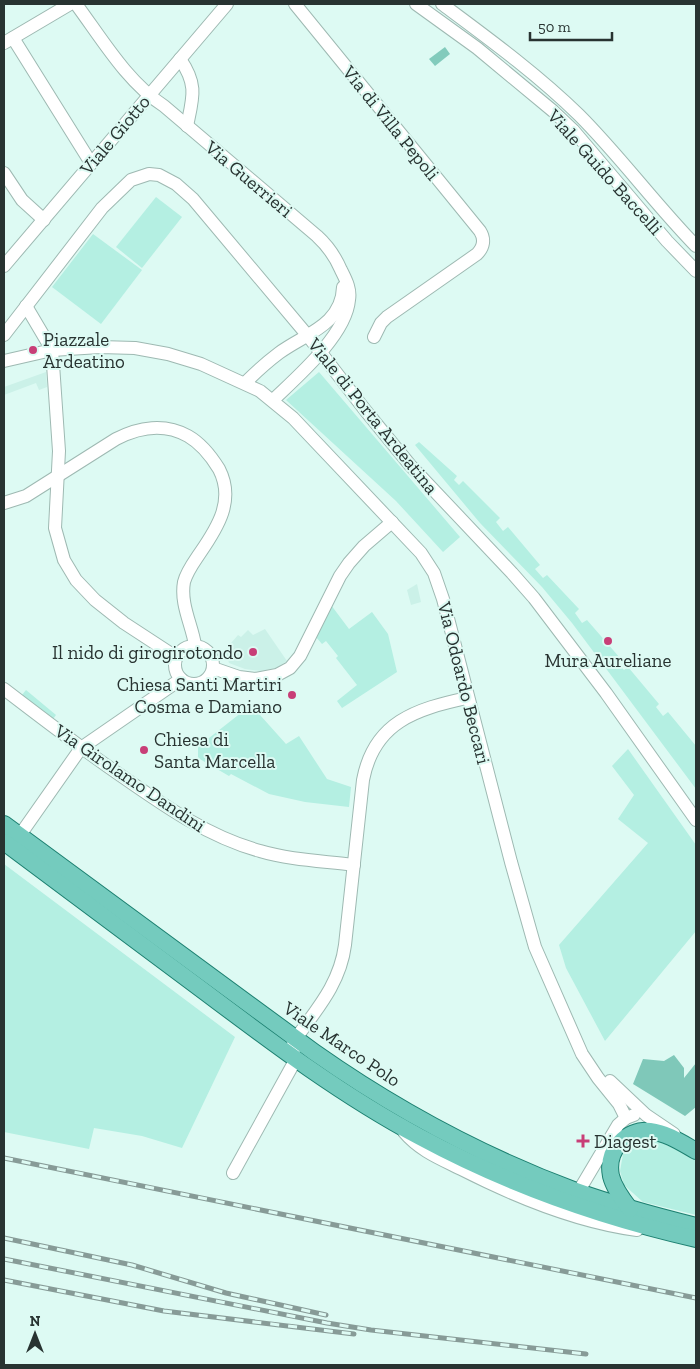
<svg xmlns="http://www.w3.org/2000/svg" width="700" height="1369" font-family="'Zilla Slab',serif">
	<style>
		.built { fill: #cbf1e8 }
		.green { fill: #b4efe2 }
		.forest { fill: #7fc8b9 }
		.water { fill: #82cbbc }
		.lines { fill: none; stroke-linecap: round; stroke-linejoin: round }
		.minor-casing { stroke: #9eb9b2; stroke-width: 14 }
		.major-casing { stroke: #1d8071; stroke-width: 18 }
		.minor { stroke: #fff; stroke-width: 12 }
		.major { stroke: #74cbbe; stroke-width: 16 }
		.rail-casing { stroke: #879b97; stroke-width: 5 }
		.rail { stroke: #ddfaf3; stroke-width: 3; stroke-dasharray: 9; stroke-linecap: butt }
		.poi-dot { fill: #c83e77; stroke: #ddfaf3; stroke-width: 2 }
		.labels { text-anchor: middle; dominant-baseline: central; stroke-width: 4; stroke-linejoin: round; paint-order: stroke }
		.street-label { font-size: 19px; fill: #283331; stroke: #ddfaf3 }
		.poi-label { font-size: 19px; fill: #283331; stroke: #ddfaf3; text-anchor: start }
	</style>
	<rect width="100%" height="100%" fill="#ddfaf3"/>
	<g class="built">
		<path d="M46 372 47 387 39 390 36 383 4 395V387Z"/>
		<path d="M417 584 421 602 411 605 407 590Z"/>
		<path d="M265 629 287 661 276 668 261 671 245 669 229 663 225 650 238 635 241 637 248 630 253 635Z"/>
	</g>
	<g class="green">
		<path d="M156 197 182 217 142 268 116 247Z"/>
		<path d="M93 234 142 270 101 324 52 287Z"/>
		<path d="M319 372 460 537 443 552 396 501 286 400Z"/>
		<path d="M419 442 457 476 454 480 459 485 463 481 500 518 496 522 503 531 508 527 540 565 535 569 543 578 547 575 579 609 575 613 582 623 587 620 620 658 616 662 624 670 628 667 659 704 656 707 663 716 668 712 696 746V789L572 623 542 587 480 523 415 445Z"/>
		<path d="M331 605 349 629 372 612 388 634 397 672 342 708 337 701 357 685 336 658 338 656 326 641 322 644 316 637Z"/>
		<path d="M26 690 56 715 53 719 22 695Z"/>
		<path d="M251 705 286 744 299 736 327 779 351 787 349 807 305 802 269 794 231 774 229 776 198 758V741L209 738Z"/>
		<path d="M628 749 696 845V931L605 1041 566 968 559 945 648 843 618 819 634 795 612 766Z"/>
		<path d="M4 864 235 1037 182 1148 142 1136 94 1128 89 1149 4 1132Z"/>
		<path d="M654 1136 683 1152 696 1161V1215L643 1202 624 1185 620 1171 623 1154 632 1141Z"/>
	</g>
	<path class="forest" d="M674 1055 684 1068V1078L696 1063V1107L685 1116 633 1084 643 1059 664 1061Z"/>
	<path class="water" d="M445 47 450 54 435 66 429 59Z"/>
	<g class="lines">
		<defs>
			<g id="minor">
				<path d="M76 4C102 39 127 82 164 106L317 236C328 246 335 256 341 270 346 280 351 289 349 300 346 335 297 377 273 400"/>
				<path d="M295 4 480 231C485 239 484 247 477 254L387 317 381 323 374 337"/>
				<path d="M416 4 477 48 553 111 573 130 667 241 696 271"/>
				<path d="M442 4C489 39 537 74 579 115 620 156 655 204 696 246"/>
				<path d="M13 38 91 163"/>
				<path d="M4 43 70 4"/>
				<path d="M180 59C198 85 193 97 187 126"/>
				<path d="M4 173 22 200 44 220"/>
				<path d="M4 266 227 4"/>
				<path d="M26 306 52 350 59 451 55 528 64 560 76 580 95 600 124 623 176 657"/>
				<path d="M4 335 102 208 131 180 149 174 159 175 176 184 193 199 308 336 365 410 410 465 512 573 534 598 606 693 696 820"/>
				<path d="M4 361 52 350 100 347 135 348 168 354 201 364 260 391 293 418 421 553 434 573 443 599 511 862 535 947 582 1054 598 1078 619 1104 626 1118"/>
				<path d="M245 383C256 372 267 362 279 353 305 334 342 325 343 287"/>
				<path d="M4 503 26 496 116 439C139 427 165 423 188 436 202 444 211 456 219 469 235 500 218 527 200 553 194 562 187 571 184 582 180 604 192 625 195 645"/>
				<circle cx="194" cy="665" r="19"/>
				<path d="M213 668 239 677 256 679 277 675 290 668 300 656 340 576 349 563 364 546 392 522"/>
				<path d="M4 689C43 719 82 749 123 777 166 807 209 837 260 851 290 860 323 861 354 865"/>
				<path d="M20 835 81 748 181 679"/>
				<path d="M610 1081 646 1115 674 1134"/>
				<path d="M404 1132C420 1151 441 1159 461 1169 516 1197 576 1222 637 1230"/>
				<path d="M233 1173 296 1059 292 1048 294 1041C316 1010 340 984 345 945L363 780C374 722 416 709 467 698"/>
				<path d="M574 1199 618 1125 626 1118 634 1115"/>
			</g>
			<g id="major">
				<path d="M4 824 314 1052C395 1109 482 1156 576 1191 615 1205 656 1216 696 1226"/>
				<path d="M4 842C71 892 138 942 205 992 274 1044 343 1096 420 1137 507 1184 600 1217 696 1239"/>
				<path d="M630 1209C622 1199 614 1188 611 1176 606 1151 625 1129 650 1131 667 1133 682 1143 696 1151"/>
			</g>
		</defs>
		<use href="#minor" class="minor-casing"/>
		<use href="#major" class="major-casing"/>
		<use href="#minor" class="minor"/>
		<use href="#major" class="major"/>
		<defs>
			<g id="rail">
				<path d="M4 1158 696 1298"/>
				<path d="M4 1238 132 1265 226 1293 326 1315"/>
				<path d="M4 1259 327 1323 371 1330 586 1354"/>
				<path d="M4 1280 164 1311 354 1334"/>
			</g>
		</defs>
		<use href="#rail" class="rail-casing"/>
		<use href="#rail" class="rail"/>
	</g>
	<g class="poi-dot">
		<circle cx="33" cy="350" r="5"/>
		<circle cx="608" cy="641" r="5"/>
		<circle cx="253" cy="652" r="5"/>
		<circle cx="292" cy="695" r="5"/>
		<circle cx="144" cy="750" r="5"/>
		<path d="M580.5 1133.5h5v5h5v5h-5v5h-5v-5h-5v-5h5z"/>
	</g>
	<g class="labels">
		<g class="street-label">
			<text transform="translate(391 123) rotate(51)">Via di Villa Pepoli</text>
			<text transform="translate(115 135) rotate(-50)">Viale Giotto</text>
			<text transform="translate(605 172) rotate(48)">Viale Guido Baccelli</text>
			<text transform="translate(249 179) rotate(40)">Via Guerrieri</text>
			<text transform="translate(373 416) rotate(51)">Viale di Porta Ardeatina</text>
			<text transform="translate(464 683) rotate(76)">Via Odoardo Beccari</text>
			<text transform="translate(130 778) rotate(34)">Via Girolamo Dandini</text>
			<text transform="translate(342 1044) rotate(34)">Viale Marco Polo</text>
		</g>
		<g class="poi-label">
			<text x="43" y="339">Piazzale<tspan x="43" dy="22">Ardeatino</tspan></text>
			<text x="243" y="652" text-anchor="end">Il nido di girogirotondo</text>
			<text x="608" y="660" text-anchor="middle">Mura Aureliane</text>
			<text x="282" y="684" text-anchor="end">Chiesa Santi Martiri<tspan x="282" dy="22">Cosma e Damiano</tspan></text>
			<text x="154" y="739">Chiesa di<tspan x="154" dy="22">Santa Marcella</tspan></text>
			<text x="594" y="1141">Diagest</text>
		</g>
	</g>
	<rect width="700" height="1369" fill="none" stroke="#283331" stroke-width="10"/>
	<g transform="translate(35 1334)" stroke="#ddfaf3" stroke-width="4" paint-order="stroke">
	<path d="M0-4L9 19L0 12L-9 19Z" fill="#283331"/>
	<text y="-8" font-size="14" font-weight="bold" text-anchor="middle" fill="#283331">N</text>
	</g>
	<path d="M530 32v8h82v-8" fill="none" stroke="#283331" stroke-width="2.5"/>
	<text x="538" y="32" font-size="15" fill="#283331" stroke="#ddfaf3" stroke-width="4" paint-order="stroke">50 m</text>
</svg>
